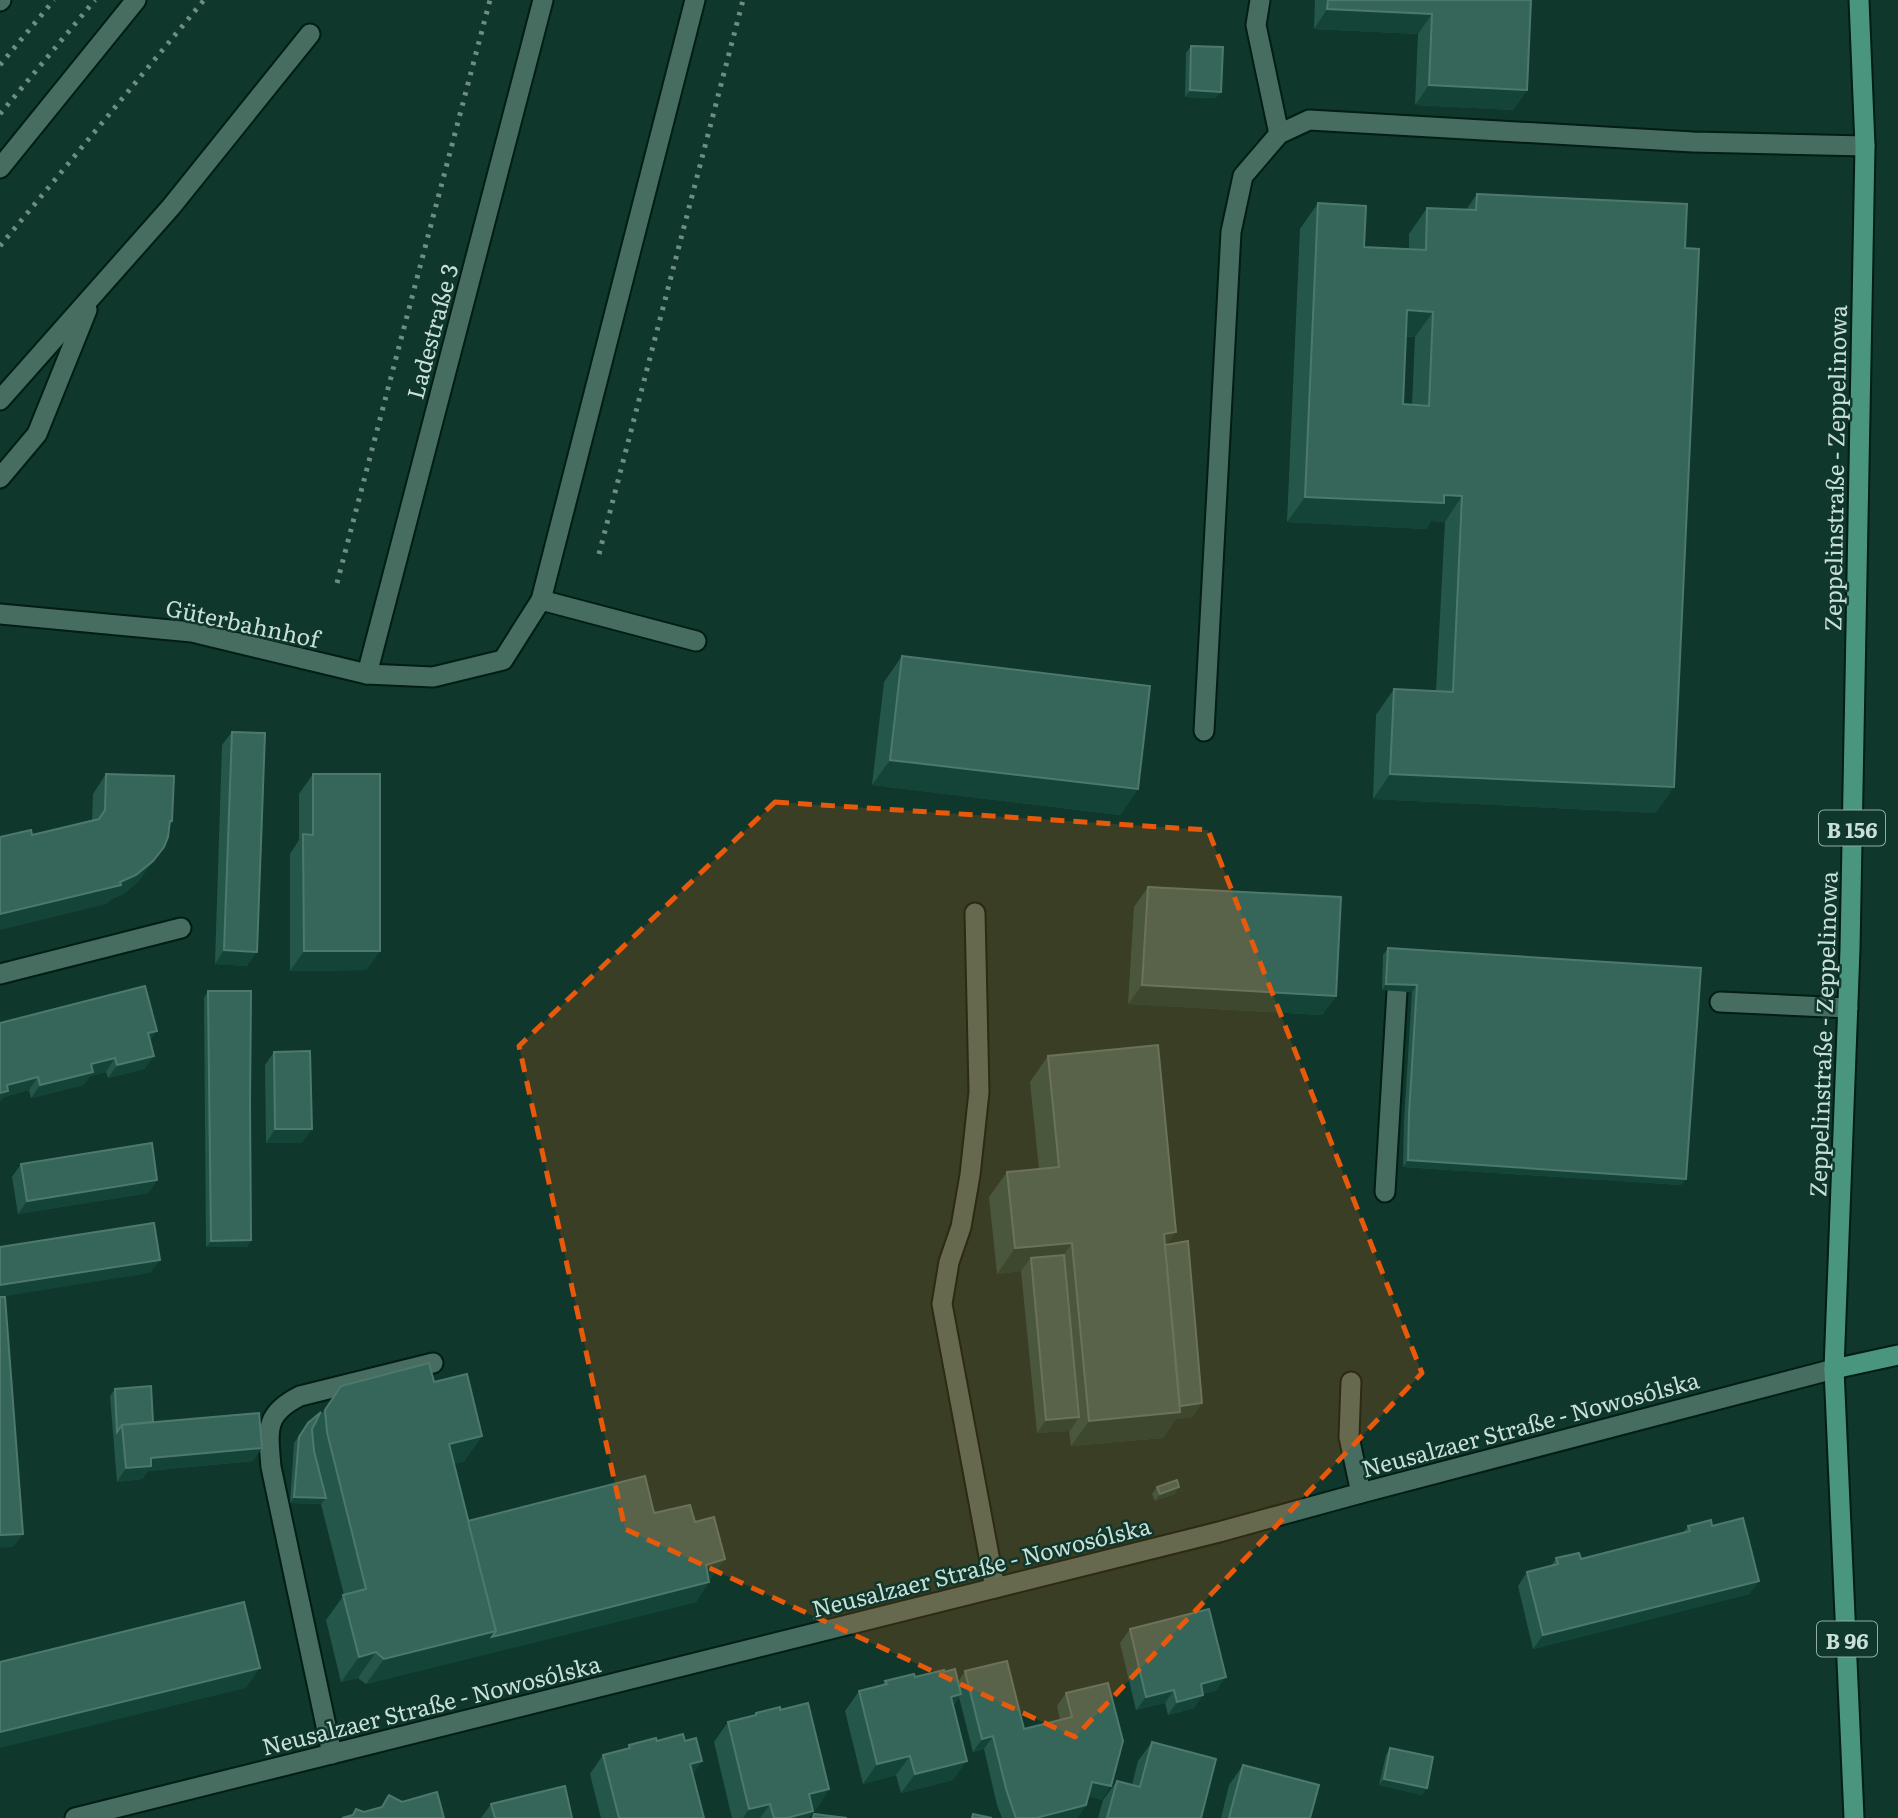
<svg xmlns="http://www.w3.org/2000/svg" width="1898" height="1818" font-family="Literata,serif">
	<style>
		.lines { fill: none; stroke-linecap: round; stroke-linejoin: round }
		.service-casing { stroke: #011d15; stroke-width: 23 }
		.minor-casing { stroke: #011d15; stroke-width: 23 }
		.secondary-casing { stroke: #011d15; stroke-width: 23 }
		.primary-casing { stroke: #011d15; stroke-width: 23 }
		.service { stroke: #476d60; stroke-width: 19 }
		.minor { stroke: #476d60; stroke-width: 19 }
		.secondary { stroke: #476d60; stroke-width: 19 }
		.primary { stroke: #49957e; stroke-width: 19 }
		.rail { stroke: #6e8d83; stroke-width: 5; stroke-dasharray: 3.5 7; stroke-linecap: butt }
		.wall { fill: #24574a; fill-rule: evenodd }
		.shaded-wall { fill: #144437 }
		.building { fill: #356659; stroke: #4d796d; stroke-width: 2; fill-rule: evenodd }
		.marked { fill: #e8590c; fill-opacity: 0.2; stroke: #e8590c; stroke-width: 5; stroke-dasharray: 14 9; stroke-linejoin: round }
		.labels { text-anchor: middle; dominant-baseline: central; stroke-width: 5; stroke-linejoin: round; paint-order: stroke }
		.shield { fill: #0f372c; stroke: #92ada4; stroke-width: 2 }
		.shield-label { font-size: 21px; font-weight: bold; fill: #cadfd7 }
		.street-label { font-size: 23px; fill: #cadfd7; stroke: #0f372c }
	</style>
	<rect width="100%" height="100%" fill="#0f372c"/>
	<g class="lines">
		<defs>
			<g id="service">
				<path d="M1260 0 1256 25 1279 134"/>
				<path d="M0 1 1 0"/>
				<path d="M0 168 136 0"/>
				<path d="M0 400 171 207 310 34"/>
				<path d="M0 478 37 434 87 310"/>
				<path d="M541 600 696 641"/>
				<path d="M0 614 192 632 367 674 433 677 503 660 541 600 695 0"/>
				<path d="M367 674 543 0"/>
				<path d="M1204 731 1231 232 1243 176 1279 134 1309 120 1693 142 1865 146"/>
				<path d="M975 913 979 1092 970 1175 961 1227 949 1262 942 1304 995 1588"/>
				<path d="M1720 1002 1848 1008"/>
				<path d="M1385 1192 1397 991"/>
				<path d="M1351 1382 1349 1437 1361 1493"/>
				<path d="M332 1754 271 1467C268 1430 264 1414 300 1396L433 1363"/>
			</g>
			<path id="minor" d="M0 974 181 928"/>
			<path id="secondary" d="M75 1818 1219 1532 1361 1493 1834 1369"/>
			<g id="primary">
				<path d="M1834 1369 1898 1355"/>
				<path d="M1854 1818 1834 1369 1850 949 1865 146 1859 0"/>
			</g>
		</defs>
		<use href="#service" class="service-casing"/>
		<use href="#minor" class="minor-casing"/>
		<use href="#secondary" class="secondary-casing"/>
		<use href="#primary" class="primary-casing"/>
		<use href="#service" class="service"/>
		<use href="#minor" class="minor"/>
		<use href="#secondary" class="secondary"/>
		<use href="#primary" class="primary"/>
		<g class="rail">
			<path d="M0 65 54 0"/>
			<path d="M0 114 95 0"/>
			<path d="M0 246 204 0"/>
			<path d="M599 554 743 0"/>
			<path d="M337 583 490 0"/>
		</g>
	</g>
	<g class="wall">
		<path d="M1315 0H1531L1527 90 1513 110 1415 105 1418 34 1314 29Z"/>
		<path d="M1191 46 1216 98 1185 97 1186 53Z"/>
		<path d="M1477 194 1656 813 1373 799 1376 715 1394 689 1436 691 1445 522 1431 521 1426 529 1287 522 1300 229 1318 203 1364 247 1409 249V234L1427 208 1466 210ZM1406 337H1415L1412 405 1403 404Z"/>
		<path d="M902 656 1138 789 1120 815 872 785 884 682Z"/>
		<path d="M232 732 247 966 215 964 222 745Z"/>
		<path d="M106 774 172 821 139 881 123 894 110 900 107 904 32 835 92 821 93 794Z"/>
		<path d="M313 774 380 951 366 970 290 971V854L299 840V794Z"/>
		<path d="M1148 887 1336 996 1322 1015 1128 1004 1134 907Z"/>
		<path d="M1388 948 1686 1179 1681 1185 1403 1167 1404 1121 1412 992 1382 990 1383 955Z"/>
		<path d="M208 991 250 1103 251 1240 247 1247H206L204 998Z"/>
		<path d="M0 1023 150 1040 154 1056 144 1069 108 1078 106 1072 90 1076 83 1085 31 1098 29 1090 4 1097Z"/>
		<path d="M274 1052 302 1143H266L265 1065Z"/>
		<path d="M1048 1056 1176 1232 1167 1244 1193 1417 1176 1419 1163 1438 1071 1446 1069 1431 1037 1433 1021 1271 997 1274 989 1197 1007 1172 1039 1169 1030 1082Z"/>
		<path d="M21 1164 157 1180 148 1193 18 1214 12 1177Z"/>
		<path d="M434 1382 482 1436 464 1461 454 1464 468 1521 654 1513 711 1579 709 1580V1582L696 1602 366 1684 358 1678 341 1682 326 1620 344 1595 321 1504 290 1503 294 1443 308 1423 314 1425 341 1386Z"/>
		<path d="M115 1389 153 1422 253 1461 148 1471 142 1479 117 1482 110 1396Z"/>
		<path d="M1157 1487 1175 1494 1155 1501 1152 1494Z"/>
		<path d="M1688 1526H1712L1759 1581 1749 1594 1533 1649 1518 1586 1527 1572 1551 1566 1556 1558 1581 1559 1683 1533Z"/>
		<path d="M1130 1629 1217 1690 1203 1694 1194 1708 1168 1715 1165 1703 1136 1710 1120 1643Z"/>
		<path d="M965 1671 1024 1729 1060 1720 1057 1706 1066 1693 1102 1800 1089 1796 1086 1805 1077 1818H1002L997 1805 984 1749 973 1752 959 1697 953 1706V1780L901 1793 896 1775 863 1784 845 1711 859 1691 882 1685 885 1681 944 1672 958 1682Z"/>
		<path d="M780 1710 829 1789 816 1809 813 1810V1811L809 1818H732L714 1742 728 1722 754 1716 756 1713Z"/>
		<path d="M657 1741 693 1775 704 1818H601L590 1774 603 1755 627 1749 629 1745Z"/>
		<path d="M1152 1742 1201 1818H1098L1103 1800 1117 1781 1132 1785 1138 1761Z"/>
		<path d="M1390 1748 1422 1795 1379 1785 1386 1755Z"/>
		<path d="M1243 1765 1310 1818H1221L1229 1785Z"/>
		<path d="M491 1804 572 1818H481Z"/>
	</g>
	<g class="shaded-wall">
		<path d="M1327 9 1432 14 1418 34 1314 29Z"/>
		<path d="M1429 85 1527 90 1513 110 1415 105Z"/>
		<path d="M1190 90 1221 92 1216 98 1185 97Z"/>
		<path d="M1407 310 1433 312 1415 337 1390 336Z"/>
		<path d="M1444 495 1462 496 1445 522 1431 521 1426 529 1287 522 1305 497Z"/>
		<path d="M890 760 1138 789 1120 815 872 785Z"/>
		<path d="M1390 774 1674 787 1656 813 1373 799Z"/>
		<path d="M164 847 139 881 123 894 110 900 107 904 0 930V914L120 882Z"/>
		<path d="M224 950 257 952 247 966 215 964Z"/>
		<path d="M304 951H380L366 970 290 971Z"/>
		<path d="M1386 984 1417 985 1412 992 1382 990Z"/>
		<path d="M1142 985 1336 996 1322 1015 1128 1004Z"/>
		<path d="M157 1031 147 1044 148 1033Z"/>
		<path d="M154 1056 144 1069 108 1078 117 1065Z"/>
		<path d="M115 1058 106 1072 90 1076 83 1085 31 1098 40 1085 91 1064Z"/>
		<path d="M38 1077 29 1090 4 1097 0 1102V1093L7 1085Z"/>
		<path d="M275 1129H312L302 1143H266Z"/>
		<path d="M1408 1160 1686 1179 1681 1185 1403 1167Z"/>
		<path d="M157 1180 148 1193 18 1214 27 1201Z"/>
		<path d="M1176 1232 1158 1258 1164 1234Z"/>
		<path d="M251 1240 247 1247H206L211 1241Z"/>
		<path d="M1072 1243 1055 1268 1031 1258 1021 1271 997 1274 1015 1248Z"/>
		<path d="M160 1260 150 1273 0 1297V1285Z"/>
		<path d="M1202 1403 1193 1417 1176 1419 1163 1438 1071 1446 1089 1421 1170 1407Z"/>
		<path d="M1079 1417 1070 1431 1037 1433 1046 1420Z"/>
		<path d="M482 1436 464 1461 431 1470 449 1444Z"/>
		<path d="M262 1448 253 1461 148 1471 142 1479 117 1482 126 1468 151 1458Z"/>
		<path d="M1179 1487 1175 1494 1155 1501 1160 1494Z"/>
		<path d="M294 1497 326 1498 321 1504 290 1503Z"/>
		<path d="M23 1534 13 1547 0 1548V1535Z"/>
		<path d="M725 1559 711 1579 692 1585 706 1565Z"/>
		<path d="M1759 1581 1749 1594 1533 1649 1543 1635Z"/>
		<path d="M709 1582 696 1602 366 1684 384 1659 496 1631Z"/>
		<path d="M376 1652 358 1678 341 1682 359 1657Z"/>
		<path d="M260 1668 246 1688 0 1748V1732Z"/>
		<path d="M1226 1677 1217 1690 1191 1697 1201 1684Z"/>
		<path d="M1174 1690 1165 1703 1136 1710 1146 1697Z"/>
		<path d="M961 1694 947 1714 951 1697Z"/>
		<path d="M1203 1695 1194 1708 1168 1715 1177 1702Z"/>
		<path d="M993 1736 984 1749 973 1752 982 1739Z"/>
		<path d="M910 1756 896 1775 863 1784 877 1764Z"/>
		<path d="M702 1761 689 1781 690 1764Z"/>
		<path d="M967 1761 953 1780 901 1793 915 1774Z"/>
		<path d="M1384 1779 1427 1788 1422 1795 1379 1785Z"/>
		<path d="M1092 1782 1111 1786 1102 1800 1083 1795Z"/>
		<path d="M829 1789 816 1809 795 1814 809 1794Z"/>
		<path d="M770 1804 760 1818H743L749 1809Z"/>
		<path d="M1086 1805 1077 1818H1036Z"/>
		<path d="M813 1811 809 1818H787Z"/>
	</g>
	<g class="building">
		<path d="M1328 0H1531L1527 90 1429 85 1432 14 1327 9Z"/>
		<path d="M1191 46 1223 47 1221 92 1190 90Z"/>
		<path d="M1477 194 1687 204 1685 248 1699 249 1674 787 1390 774 1394 689 1453 692 1462 496 1444 495V503L1305 497 1318 203 1366 206 1364 247 1426 250 1427 208 1476 210ZM1407 310 1433 312 1429 406 1403 404Z"/>
		<path d="M902 656 1150 686 1138 789 890 760Z"/>
		<path d="M232 732 265 733 257 952 224 950Z"/>
		<path d="M106 774 174 776 172 821H170L168 837 164 847 153 861 136 875 120 882 121 885 0 914V837L31 830 32 835 99 819 105 810Z"/>
		<path d="M313 774H380V951H304L303 834 313 835Z"/>
		<path d="M1148 887 1341 897 1336 996 1142 985Z"/>
		<path d="M1388 948 1701 968 1686 1179 1408 1160 1409 1114 1417 985 1386 984Z"/>
		<path d="M145 986 157 1031 148 1033 154 1056 117 1065 115 1058 91 1064 93 1072 40 1085 38 1077 7 1085 8 1091 0 1093V1023Z"/>
		<path d="M208 991H251L250 1103 251 1240 211 1241Z"/>
		<path d="M1158 1045 1176 1232 1164 1234 1180 1412 1089 1421 1072 1243 1015 1248 1007 1172 1059 1167 1048 1056Z"/>
		<path d="M310 1051 312 1129H275L274 1052Z"/>
		<path d="M152 1143 157 1180 27 1201 21 1164Z"/>
		<path d="M154 1223 160 1260 0 1285V1247Z"/>
		<path d="M1188 1241 1202 1403 1180 1406 1165 1245Z"/>
		<path d="M1064 1255 1079 1417 1046 1420 1031 1258Z"/>
		<path d="M0 1297H5L23 1534 0 1535Z"/>
		<path d="M429 1363 434 1382 467 1374 482 1436 449 1444 496 1631 384 1659 376 1652 359 1657 343 1595 366 1589 327 1432 325 1410 341 1386Z"/>
		<path d="M151 1386 153 1422 122 1425 117 1432 115 1389Z"/>
		<path d="M321 1412 312 1429 314 1451 326 1498 294 1497 299 1437 308 1423Z"/>
		<path d="M259 1413 262 1448 151 1458V1466L126 1468 122 1425Z"/>
		<path d="M645 1476 654 1513 690 1505 695 1522 714 1517 725 1559 706 1565 709 1582 492 1637 496 1631 468 1521Z"/>
		<path d="M1177 1480 1179 1487 1160 1494 1157 1487Z"/>
		<path d="M1743 1518 1759 1581 1543 1635 1527 1572 1558 1564 1556 1558 1579 1553 1581 1559 1690 1531 1688 1526 1711 1520 1712 1526Z"/>
		<path d="M244 1602 260 1668 0 1732V1662Z"/>
		<path d="M1209 1609 1226 1677 1201 1684 1203 1695 1177 1702 1174 1690 1146 1697 1130 1629Z"/>
		<path d="M1007 1661 1024 1729 1072 1717 1066 1693 1108 1683 1123 1741 1111 1786 1092 1782 1086 1805 1036 1818H1016L1007 1792 993 1736 982 1739 965 1671Z"/>
		<path d="M955 1669 961 1694 951 1697 967 1761 915 1774 910 1756 877 1764 859 1691 887 1684 885 1681 914 1674 915 1677 944 1670V1672Z"/>
		<path d="M808 1703 829 1789 809 1794 813 1811 787 1818H774L770 1804 749 1809 728 1722 756 1715V1713L780 1707V1710Z"/>
		<path d="M683 1734 685 1741 696 1738 702 1761 690 1764 704 1818H619L603 1755 630 1748 629 1745 656 1738 657 1741Z"/>
		<path d="M1152 1742 1216 1759 1201 1818H1107L1117 1781 1140 1787Z"/>
		<path d="M1390 1748 1433 1757 1427 1788 1384 1779Z"/>
		<path d="M1243 1765 1319 1785 1310 1818H1229Z"/>
		<path d="M565 1786 572 1818H495L491 1804Z"/>
		<path d="M437 1792 444 1818H342L353 1815 356 1809 364 1812 382 1807 389 1795 402 1802Z"/>
		<path d="M814 1814 847 1818H813Z"/>
		<path d="M973 1814 992 1818H972Z"/>
	</g>
	<path class="marked" d="M775 802 1208 830 1422 1373 1075 1737 625 1529 519 1046Z"/>
	<g class="labels">
		<g class="shield">
			<rect x="1819" y="810.5" width="66" height="35" rx="5"/>
			<rect x="1817" y="1621.5" width="60" height="35" rx="5"/>
		</g>
		<g class="shield-label">
			<text x="1852" y="828">B 156</text>
			<text x="1847" y="1639">B 96</text>
		</g>
		<g class="street-label">
			<text transform="translate(431 331) rotate(-75)">Ladestraße 3</text>
			<text transform="translate(1834 468) rotate(-89)">Zeppelinstraße - Zeppelinowa</text>
			<text transform="translate(243 622) rotate(12)">Güterbahnhof</text>
			<text transform="translate(1822 1034) rotate(-88)">Zeppelinstraße - Zeppelinowa</text>
			<text transform="translate(1530 1423) rotate(-15)">Neusalzaer Straße - Nowosólska</text>
			<text transform="translate(981 1566) rotate(-14)">Neusalzaer Straße - Nowosólska</text>
			<text transform="translate(431 1704) rotate(-14)">Neusalzaer Straße - Nowosólska</text>
		</g>
	</g>
</svg>
